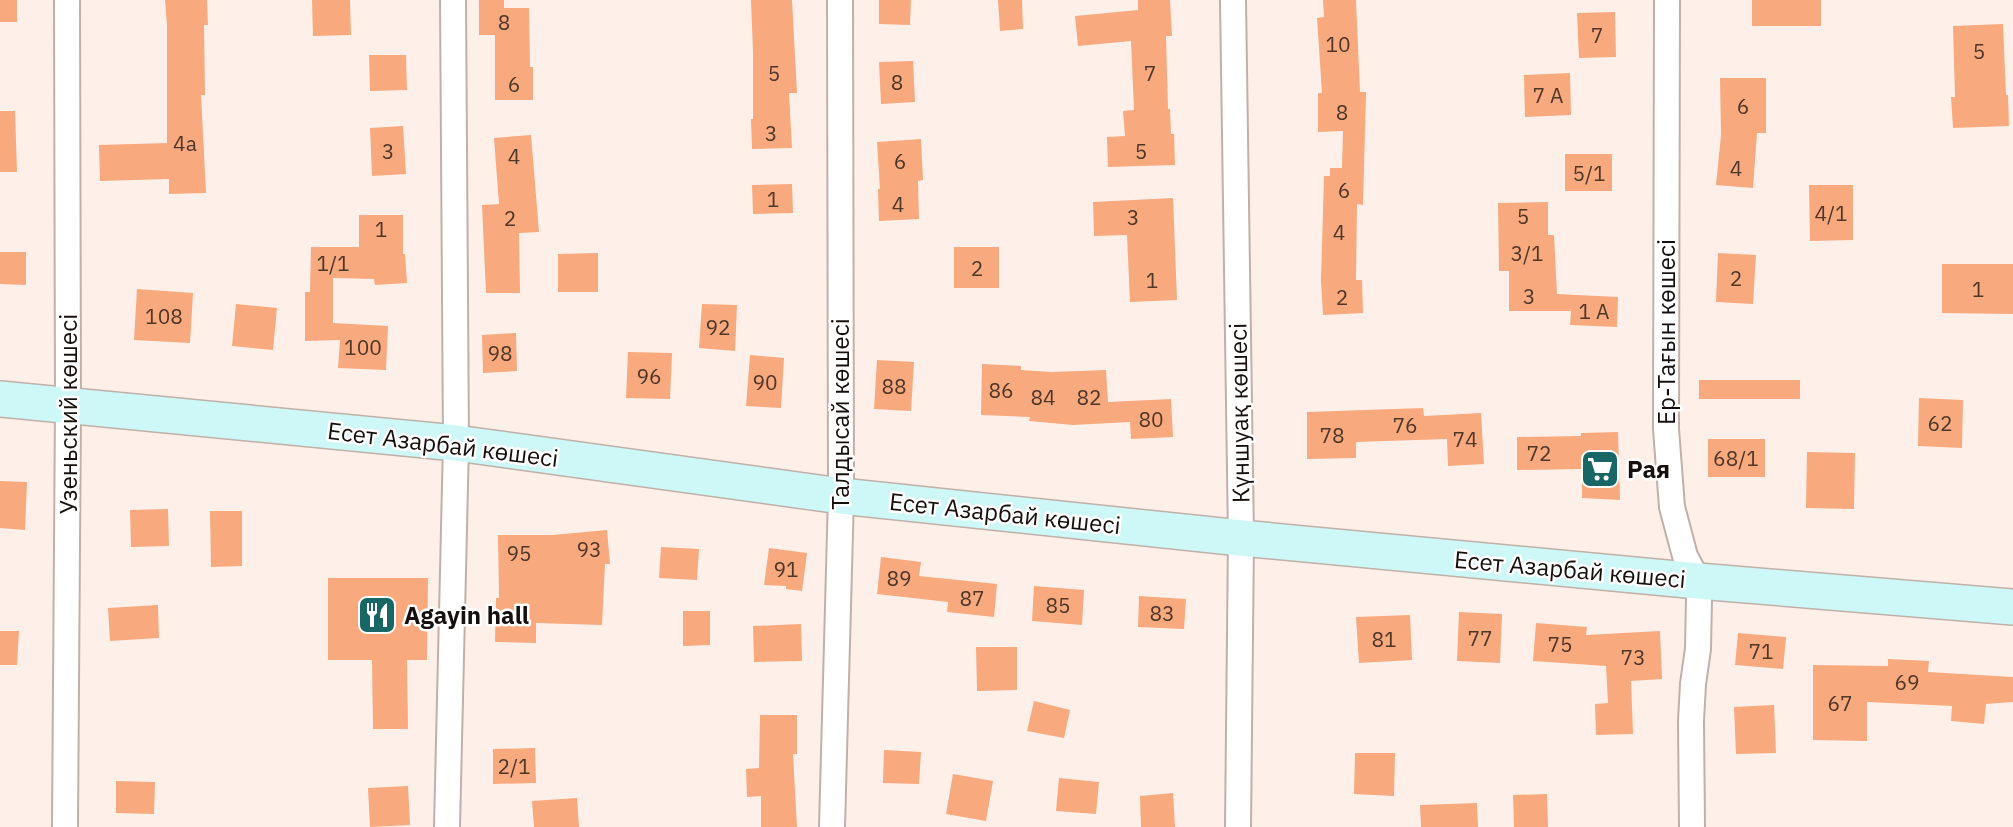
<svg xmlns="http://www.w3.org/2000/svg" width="2013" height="827" font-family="'IBM Plex Sans',sans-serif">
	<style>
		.building { fill: #f8a97e }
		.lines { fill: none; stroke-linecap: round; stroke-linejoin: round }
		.street-casing { stroke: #c0b0a8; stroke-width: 28 }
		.secondary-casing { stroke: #c0b0a8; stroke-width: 38 }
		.street { stroke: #fff; stroke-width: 24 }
		.secondary { stroke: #cef7f7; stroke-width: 35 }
		.labels { text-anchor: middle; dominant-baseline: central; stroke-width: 5; stroke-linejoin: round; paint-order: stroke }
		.number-label { font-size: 21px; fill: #4e3629 }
		.street-label { font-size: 24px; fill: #15100d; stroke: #fff }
		.poi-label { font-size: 24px; font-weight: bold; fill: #15100d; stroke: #fff; text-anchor: start }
	</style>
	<rect width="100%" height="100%" fill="#fef0e9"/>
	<g class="building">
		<rect x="0" y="0" width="17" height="22"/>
		<path d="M165 0H207L208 25H204L205 95H201L206 193 169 194V179L100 181 99 145 167 143V26Z"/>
		<path d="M312 0H350L351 35 313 36Z"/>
		<path d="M479 0H504V8H529L530 67H533V100H495V35H479Z"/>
		<path d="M751 0H792L797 93H789L792 148 752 149 751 119H753V52Z"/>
		<path d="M879 0H911L910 25 879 24Z"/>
		<path d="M998 0H1022L1023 29 1000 31Z"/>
		<path d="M1138 0H1170L1172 36H1166L1168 109H1170L1171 134H1174L1175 165 1108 167 1107 137 1125 136 1123 111 1134 110 1131 41 1078 46 1075 16 1138 10Z"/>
		<path d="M1323 0H1356L1360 92H1366L1363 205 1357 204 1356 280H1362L1363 313 1323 315 1321 280 1324 176H1330V168H1342L1343 131 1318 132V93H1322L1317 18 1324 17Z"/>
		<rect x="1752" y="0" width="69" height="26"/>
		<path d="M1615 12 1616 57 1579 58 1577 13Z"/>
		<path d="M2003 24 2006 95H2008L2009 126 1953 128 1951 97H1955L1953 26Z"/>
		<path d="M369 55H406L407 90 370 91Z"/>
		<path d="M913 61 915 102 881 104 879 62Z"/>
		<path d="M1570 73 1571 115 1525 117 1524 75Z"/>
		<path d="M1720 78H1766V133H1757L1753 188 1716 185 1721 135Z"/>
		<path d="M0 111H15L17 172H0Z"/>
		<path d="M403 126 406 174 372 176 370 128Z"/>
		<path d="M531 135 539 232 519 233 520 293H486L482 205 499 204 494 138Z"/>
		<path d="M921 139 923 180 918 181 919 219 879 221 878 189H880L877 142Z"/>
		<rect x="1565" y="154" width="47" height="37"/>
		<path d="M792 184 793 213 753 214 752 185Z"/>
		<path d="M1809 185H1853V240L1810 241Z"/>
		<path d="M1173 198 1177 300 1130 302 1127 235 1094 236 1093 202Z"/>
		<path d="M1548 202V235H1554L1557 294 1618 297 1617 327 1570 325 1571 311H1509V271H1499L1498 203Z"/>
		<path d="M359 215H403V254H405L407 283 375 285 374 279 333 278V323L388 326 386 370 338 368 340 340 305 341V292H310L311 247H359Z"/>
		<rect x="954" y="247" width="45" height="41"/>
		<path d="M0 252H26V285L0 284Z"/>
		<path d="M598 253V292H558V254Z"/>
		<path d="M1718 253 1756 255 1753 304 1716 302Z"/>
		<path d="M1942 264H2013V314L1942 313Z"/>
		<path d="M137 289 193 293 190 343 134 340Z"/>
		<path d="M236 304 277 308 273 350 232 346Z"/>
		<path d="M702 304 737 305 735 351 699 348Z"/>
		<path d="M516 333 517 371 483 373 482 335Z"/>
		<path d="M628 352 672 353 670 399 626 398Z"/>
		<path d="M750 355 784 358 781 408 746 406Z"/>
		<path d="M877 360 914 362 911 411 874 409Z"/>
		<path d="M982 364 1021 366V370L1051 372 1106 370 1108 402 1171 399 1173 437 1131 439 1130 422 1073 425 1029 421 1030 417 981 415Z"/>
		<rect x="1699" y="380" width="101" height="19"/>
		<path d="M1919 398 1963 400 1962 448 1918 446Z"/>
		<path d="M1423 408 1424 416 1481 413 1484 464 1448 466 1447 439 1356 442V458L1307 459V412Z"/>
		<path d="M1618 432 1620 500 1582 498V469L1517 470V437L1581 436V433Z"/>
		<rect x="1708" y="439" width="57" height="38"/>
		<path d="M1807 452 1855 453 1854 509 1806 508Z"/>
		<path d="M0 481 27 482 25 530 0 528Z"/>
		<path d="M168 509 169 546 131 547 130 510Z"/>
		<path d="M210 511H242V566L211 567Z"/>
		<path d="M607 530 610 564H605L602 625 536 623V643L495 642 496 598H499L498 535H552Z"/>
		<path d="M661 547 699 549 697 580 659 578Z"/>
		<path d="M769 548 807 553 802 591 786 589V586L764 585Z"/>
		<path d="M881 557 921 562 919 576 997 584 994 617 947 612 948 602 877 594Z"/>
		<path d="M328 578H428L427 660H407L408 729H373L372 660H328Z"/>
		<path d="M1034 586 1084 590 1082 625 1032 621Z"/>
		<path d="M1139 596 1186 599 1184 629 1138 627Z"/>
		<path d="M158 605 159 638 110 641 108 608Z"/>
		<path d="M683 611H710V645L683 646Z"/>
		<path d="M1459 612 1502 614 1500 663 1457 661Z"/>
		<path d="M1410 615 1412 660 1359 663 1356 617Z"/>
		<path d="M1536 623 1587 627 1586 635 1660 631 1662 679 1631 681 1633 734 1596 735 1595 704 1608 703 1606 666 1533 661Z"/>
		<path d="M801 624 802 661 754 662 753 626Z"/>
		<path d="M0 631H19L17 665H0Z"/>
		<path d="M1738 633 1786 637 1783 669 1735 665Z"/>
		<path d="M976 647H1017V690L977 691Z"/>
		<path d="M1888 659 1929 661 1928 672 2013 677V702L1986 704 1984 724 1951 721 1952 706 1867 702V741L1813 740V665L1888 666Z"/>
		<path d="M1034 701 1070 710 1064 738 1027 731Z"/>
		<path d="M1774 705 1776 753 1736 754 1734 707Z"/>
		<path d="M760 715H797V754H793L797 827H761V796L747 797 746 769 759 768Z"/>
		<path d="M535 748 536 783 493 784V749Z"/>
		<path d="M884 750 921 752 919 784 883 783Z"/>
		<path d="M1355 753H1395L1394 796 1354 794Z"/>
		<path d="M953 774 993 781 986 821 946 814Z"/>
		<path d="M1059 778 1099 782 1096 814 1056 811Z"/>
		<path d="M116 781 155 782 154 814 116 813Z"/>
		<path d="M408 786 410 825 370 827 368 788Z"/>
		<path d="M1173 793 1175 827H1141L1140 796Z"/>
		<path d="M1547 794 1548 827H1514L1513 795Z"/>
		<path d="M577 798 579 827H534L532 801Z"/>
		<path d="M1477 803 1478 827H1421L1420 805Z"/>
	</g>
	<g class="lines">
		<defs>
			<g id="street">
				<path d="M1233 0 1241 538 1238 827"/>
				<path d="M1667 0 1666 429 1672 507 1685 556 1698 581 1699 599 1698 649 1693 684 1691 721 1692 827"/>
				<path d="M65 827 68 405 67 0"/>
				<path d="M447 827 456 443 453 0"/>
				<path d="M832 827 841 496 840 0"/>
			</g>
			<path id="secondary" d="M0 399 456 443 841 496 1241 538 1698 581 2013 607"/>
		</defs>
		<use href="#street" class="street-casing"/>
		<use href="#secondary" class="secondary-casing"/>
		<use href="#street" class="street"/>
		<use href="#secondary" class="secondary"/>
	</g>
	<defs>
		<symbol id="supermarket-square" viewBox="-11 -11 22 22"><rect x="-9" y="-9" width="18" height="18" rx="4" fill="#186766" stroke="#fff"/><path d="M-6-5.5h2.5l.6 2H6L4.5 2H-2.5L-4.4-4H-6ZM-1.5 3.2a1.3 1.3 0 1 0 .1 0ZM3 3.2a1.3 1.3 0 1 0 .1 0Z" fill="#fff"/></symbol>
		<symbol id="restaurant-square" viewBox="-11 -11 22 22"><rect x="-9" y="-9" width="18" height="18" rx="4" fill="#186766" stroke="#fff"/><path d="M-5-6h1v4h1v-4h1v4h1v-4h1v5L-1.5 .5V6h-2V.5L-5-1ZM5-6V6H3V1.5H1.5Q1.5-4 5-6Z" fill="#fff"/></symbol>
	</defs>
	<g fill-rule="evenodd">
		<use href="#supermarket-square" x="1578" y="447" width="44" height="44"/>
		<use href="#restaurant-square" x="355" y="593" width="44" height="44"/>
	</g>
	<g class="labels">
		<g class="number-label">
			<text x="504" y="22">8</text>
			<text x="1597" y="35">7</text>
			<text x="1338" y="44">10</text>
			<text x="1979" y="51">5</text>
			<text x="774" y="73">5</text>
			<text x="1150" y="73">7</text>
			<text x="897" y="82">8</text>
			<text x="514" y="84">6</text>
			<text x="1548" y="95">7 А</text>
			<text x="1743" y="106">6</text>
			<text x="1342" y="112">8</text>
			<text x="771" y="133">3</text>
			<text x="185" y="143">4а</text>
			<text x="388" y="151">3</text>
			<text x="1141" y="151">5</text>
			<text x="514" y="156">4</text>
			<text x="900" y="161">6</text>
			<text x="1736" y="168">4</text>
			<text x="1589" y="173">5/1</text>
			<text x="1344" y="190">6</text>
			<text x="773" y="199">1</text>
			<text x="898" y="204">4</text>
			<text x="1831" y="213">4/1</text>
			<text x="1523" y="216">5</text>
			<text x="1133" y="217">3</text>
			<text x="510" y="218">2</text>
			<text x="381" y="229">1</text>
			<text x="1339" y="232">4</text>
			<text x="1527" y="253">3/1</text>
			<text x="333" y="263">1/1</text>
			<text x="977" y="268">2</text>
			<text x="1736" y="278">2</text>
			<text x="1152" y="280">1</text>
			<text x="1978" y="289">1</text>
			<text x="1529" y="296">3</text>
			<text x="1342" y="297">2</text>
			<text x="1594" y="311">1 А</text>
			<text x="164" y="316">108</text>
			<text x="718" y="327">92</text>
			<text x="363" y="347">100</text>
			<text x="500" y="353">98</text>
			<text x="649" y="376">96</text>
			<text x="765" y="382">90</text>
			<text x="894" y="386">88</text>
			<text x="1001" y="390">86</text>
			<text x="1043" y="397">84</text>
			<text x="1089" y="397">82</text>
			<text x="1151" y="419">80</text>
			<text x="1940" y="423">62</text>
			<text x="1405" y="425">76</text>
			<text x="1332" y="435">78</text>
			<text x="1465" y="439">74</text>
			<text x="1539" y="453">72</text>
			<text x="1736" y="458">68/1</text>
			<text x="589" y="549">93</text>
			<text x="519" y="553">95</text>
			<text x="786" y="569">91</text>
			<text x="899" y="578">89</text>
			<text x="972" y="598">87</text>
			<text x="1058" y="605">85</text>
			<text x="1162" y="613">83</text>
			<text x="1480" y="638">77</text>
			<text x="1384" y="639">81</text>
			<text x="1560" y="644">75</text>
			<text x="1761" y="651">71</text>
			<text x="1633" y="657">73</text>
			<text x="1907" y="682">69</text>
			<text x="1840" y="703">67</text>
			<text x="514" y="766">2/1</text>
		</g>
		<g class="street-label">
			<text transform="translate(1666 332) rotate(-90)">Ер-Тағын көшесі</text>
			<text transform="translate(1239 413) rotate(-91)">Күншуақ көшесі</text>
			<text transform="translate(68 414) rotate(-90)">Узеньский көшесі</text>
			<text transform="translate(840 414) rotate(-90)">Талдысай көшесі</text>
			<text transform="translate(443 444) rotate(7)">Есет Азарбай көшесі</text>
			<text transform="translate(1005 513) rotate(6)">Есет Азарбай көшесі</text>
			<text transform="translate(1570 569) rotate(5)">Есет Азарбай көшесі</text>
		</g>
		<g class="poi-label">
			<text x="1627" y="469">Рая</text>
			<text x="404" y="615">Agayin hall</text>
		</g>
	</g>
</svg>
